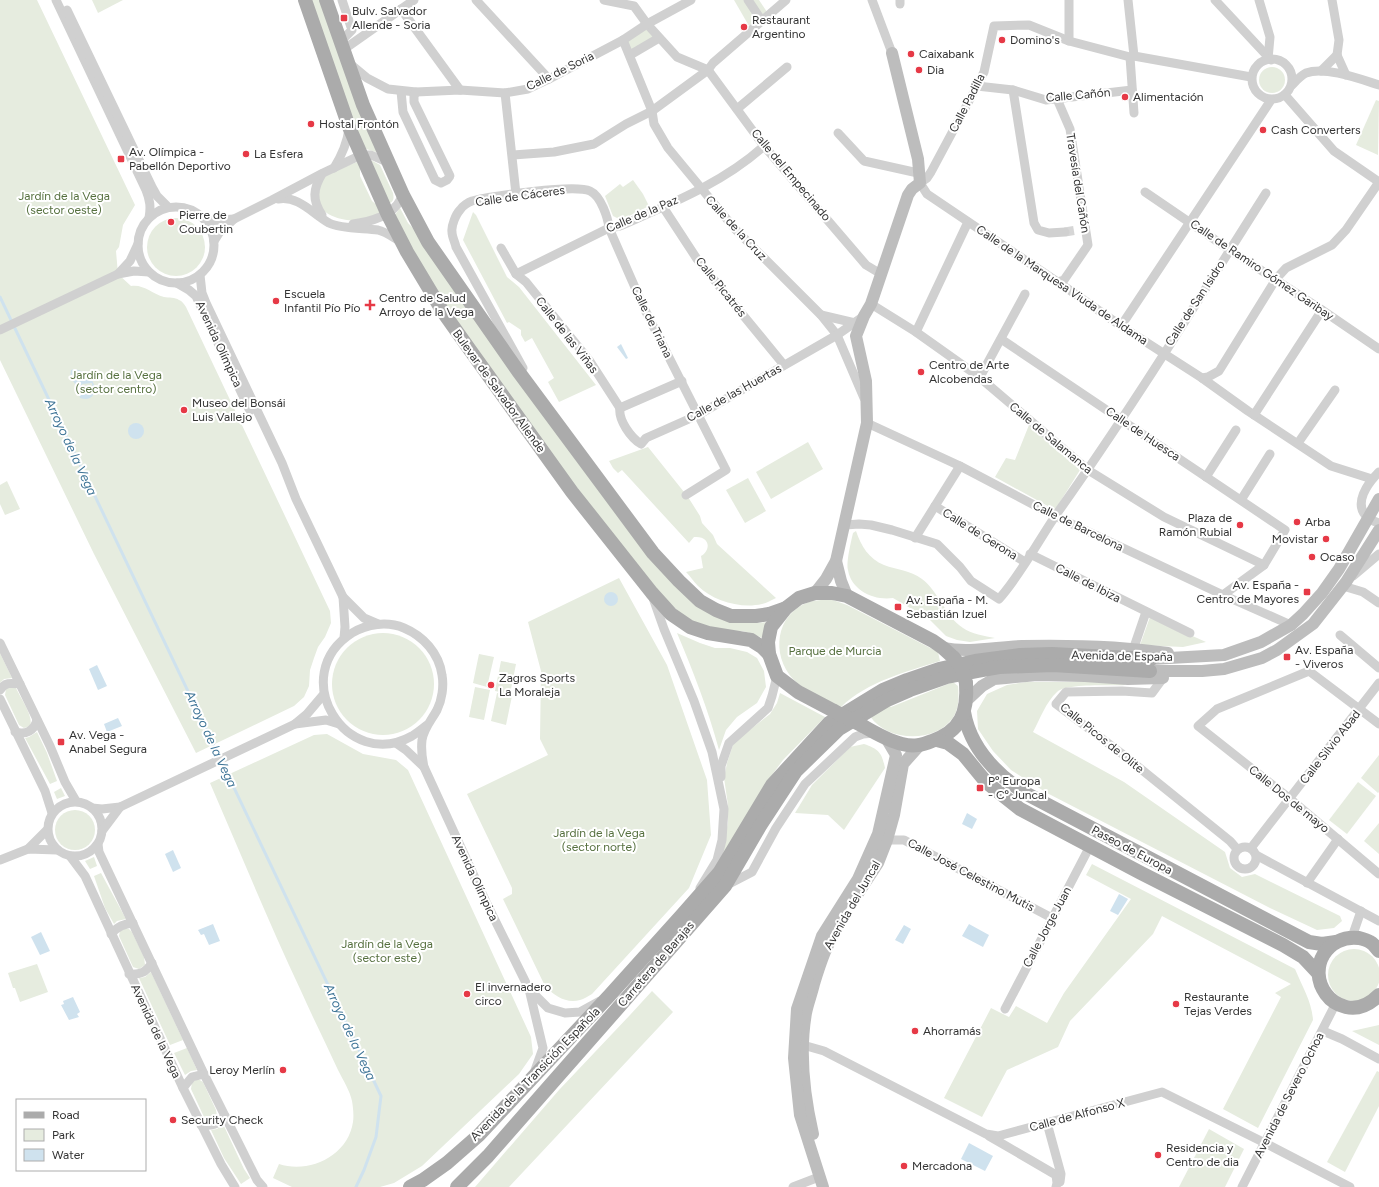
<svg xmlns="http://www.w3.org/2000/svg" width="1379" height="1187" font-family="Figtree,sans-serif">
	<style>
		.green { fill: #e6ecdf }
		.water { fill: #cfe2ee; fill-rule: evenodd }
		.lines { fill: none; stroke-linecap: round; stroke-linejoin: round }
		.stream { stroke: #cfe2ee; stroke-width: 3 }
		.street-tunnel { stroke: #d6d6d6; stroke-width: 9; stroke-dasharray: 9 4.5; stroke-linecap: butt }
		.street { stroke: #d0d0d0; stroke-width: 9 }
		.secondary { stroke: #bdbdbd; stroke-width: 12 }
		.primary { stroke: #ababab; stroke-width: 14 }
		.primary-bridge { stroke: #ababab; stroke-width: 14 }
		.poi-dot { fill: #e63946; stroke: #fff; stroke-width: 1.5 }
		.labels { text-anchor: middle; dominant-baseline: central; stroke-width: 4; stroke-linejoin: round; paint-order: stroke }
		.poi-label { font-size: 12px; fill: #333; stroke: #fff; text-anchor: start }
		.street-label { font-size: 12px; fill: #333; stroke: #fff }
		.park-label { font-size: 12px; fill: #56703f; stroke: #fff }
		.water-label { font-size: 13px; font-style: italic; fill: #3f7597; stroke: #fff }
	</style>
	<rect width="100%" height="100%" fill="#fff"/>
	<g class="green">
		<path d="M0 0H37L135 205 123 225 119 247 116 251 118 274 131 286C144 284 152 294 164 297 169 298 175 297 179 300 182 301 184 304 186 307L330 611 331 623 325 637 318 647 314 658 310 670 309 686 304 697 294 706 196 753 94 554 0 360Z"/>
		<path d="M92 0H123L98 13Z"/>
		<path d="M311 0H321L379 153 363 148Z"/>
		<path d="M734 0H759L767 12 749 26Z"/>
		<path d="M646 26 658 38 631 54 625 40Z"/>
		<circle cx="1272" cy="80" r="13"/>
		<path d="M1376 100 1379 101 1378 155 1356 145Z"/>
		<path d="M371 160 380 165 393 193C394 198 394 201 389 204Z"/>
		<path d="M357 162 359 163 360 166V176L372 201 379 207 381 213C375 215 369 219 364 220 347 223 313 216 319 193 320 187 320 181 326 176 335 170 347 166 357 162Z"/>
		<path d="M633 180 643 194 649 206 621 220 613 216 605 196 620 184 623 187Z"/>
		<path d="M400 208 408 223 421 236 686 593 755 623 769 622 765 639 750 633 742 631H730L697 624 685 617 667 601 590 508 441 300 394 216Z"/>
		<path d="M473 212 476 215 507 277 519 287 596 385 559 402 548 382 554 378 532 338 525 342 521 335V330L509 322 507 323 463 240Z"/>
		<circle cx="176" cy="247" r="29"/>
		<path d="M1029 425 1080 470 1055 510 995 477 1006 458 1015 460Z"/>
		<path d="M808 442 823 469 771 499 756 472Z"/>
		<path d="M648 447 688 497 700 516 702 523 713 535 717 544 776 598C771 600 767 603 762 604 741 609 713 601 698 586 694 582 690 576 686 572L703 568 701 556C707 553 711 544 704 539 701 537 697 537 694 537L689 543 622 470 618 473 613 468 609 461Z"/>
		<path d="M748 478 766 511 745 523 726 490Z"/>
		<path d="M7 481 20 509 5 515 0 504V485Z"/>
		<path d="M856 531C861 546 869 559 884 565 897 570 910 570 922 579 939 592 945 616 963 628 971 634 985 636 995 638L970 642 957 640 946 636 929 619 893 598C874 601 851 590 848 570 846 562 851 542 853 533Z"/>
		<path d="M619 578 667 665 707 780 711 835 689 888 592 994C588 996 584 999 580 1000 567 1004 554 996 545 986L503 899 512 894V888L467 794 548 755 540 739 541 671 528 622Z"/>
		<path d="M830 599 847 605 938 652 940 661C906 672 868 681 841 707 826 699 804 691 793 679 771 655 775 614 809 602 815 600 823 600 830 599Z"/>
		<path d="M1150 617 1206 642 1183 647 1140 645Z"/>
		<circle cx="383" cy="684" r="51"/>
		<path d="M677 633 700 643 715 648H730L747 652 757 658 764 671 766 687 757 703 737 717 726 730 719 750C708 709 693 671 677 633Z"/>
		<path d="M0 653 12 678 4 679 0 683Z"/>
		<path d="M479 654 494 657 487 687 473 683Z"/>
		<path d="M501 661 516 664 510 694 495 691Z"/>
		<path d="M953 682 958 686C959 698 959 710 952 719 933 744 886 741 870 716L888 705 891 707Z"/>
		<path d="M1026 682H1124L1125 685C1111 686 1066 683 1057 692 1046 702 1040 719 1033 732L1124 782 1225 852 1230 868 1242 877 1255 874 1340 916 1342 921 1334 928 1317 930 1270 908 1047 793 1011 770 993 751 978 729 977 711 987 694 1007 685Z"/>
		<path d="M10 687 16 688 18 692C22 700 34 718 30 726L24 728 19 725 5 695 6 689Z"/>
		<path d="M475 687 490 690 484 720 469 717Z"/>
		<path d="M497 693 512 696 506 725 491 721Z"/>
		<path d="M780 693 825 717 783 760 766 783 719 864 724 845 728 822V805L724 778 727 763 734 742 770 714 777 703Z"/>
		<path d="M37 732 47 753 57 781 50 784 25 738 29 737Z"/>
		<path d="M327 734 363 754 396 760 408 770 531 1037 533 1054 519 1074 422 1166 394 1183 380 1187H292L273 1178 279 1164C309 1174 348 1156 353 1122 354 1115 353 1107 352 1101 350 1091 343 1080 338 1070 326 1044 313 1018 301 991 269 923 240 852 210 783L314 735Z"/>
		<path d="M864 744C879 749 882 753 885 768L844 830 828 815 795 813 812 785 850 747Z"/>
		<path d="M1379 755V792L1378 793 1361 778Z"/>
		<path d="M1358 782 1376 796 1347 834 1329 820Z"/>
		<path d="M61 788 65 796 57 799 54 792Z"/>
		<circle cx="75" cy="830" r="20"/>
		<path d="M1379 823V854L1364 841Z"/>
		<path d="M94 857 97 866 90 869 85 861Z"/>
		<path d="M1092 864 1295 969C1302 986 1312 1002 1313 1020L1258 1128 1223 1109 1281 997 1275 993 1291 984 1162 916 1153 934 1070 1021 1058 1047 1007 1070 982 1117 944 1098 991 1008 1009 1017 1016 1006 1047 1023 1064 993 1131 899 1086 875Z"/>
		<path d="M101 873 126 919 117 921 114 924 105 908 94 876Z"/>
		<path d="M126 928 129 929 132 932 144 957 145 965 139 969 133 967 119 936 120 931Z"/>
		<circle cx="1354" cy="975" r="26"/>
		<path d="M37 964 48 992 20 1002 15 988H13L8 973Z"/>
		<path d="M151 972 183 1040 170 1045 139 978 145 977Z"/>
		<path d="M652 991 673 1012 509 1187H475L559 1090 630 1015Z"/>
		<path d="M1379 1025V1045L1352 1031Z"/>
		<path d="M187 1048 197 1070 191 1071 185 1075 174 1053Z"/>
		<path d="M1377 1071 1379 1072V1106L1345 1172 1327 1162Z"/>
		<path d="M198 1079 203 1082 216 1110 217 1117 214 1120H207L204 1117 191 1089 192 1082Z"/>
		<path d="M223 1124 244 1169 250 1178 241 1184 224 1158 211 1130 217 1129Z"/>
		<path d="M1209 1129 1244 1149 1225 1187H1179Z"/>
	</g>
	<g class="water">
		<path d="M621 344 628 358 626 359 617 347Z"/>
		<path d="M74 369C100 373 101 405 80 398 79 395 79 391 78 388 74 381 69 380 71 370ZM92 383 93 392 82 393V384Z"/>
		<circle cx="136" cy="431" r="8"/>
		<circle cx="611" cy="599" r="7"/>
		<path d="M97 665 107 686 98 690 89 669Z"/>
		<path d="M118 718 122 726 107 732 104 724Z"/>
		<path d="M967 813 977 819 972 829 962 824Z"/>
		<path d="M173 850 181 868 173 872 165 854Z"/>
		<path d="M1119 894 1128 899 1118 915 1110 911Z"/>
		<path d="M213 924 220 941 209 945 204 934 201 935 198 930Z"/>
		<path d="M969 924 989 935 983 947 962 936Z"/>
		<path d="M904 925 911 929 903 944 895 940Z"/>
		<path d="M41 932 50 951 40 955 31 937Z"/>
		<path d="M73 997 80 1012 77 1014 79 1017 69 1020 61 1005 64 1004 63 1001Z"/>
		<path d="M969 1143 993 1156 985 1171 961 1159Z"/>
	</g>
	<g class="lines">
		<path class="stream" d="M0 297 381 1096 376 1137 364 1170 356 1187"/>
		<path class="street-tunnel" d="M1065 232 1077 230"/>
		<g class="street">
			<path d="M56 0 146 190C150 200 151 207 149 218"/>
			<path d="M476 0 549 79"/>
			<path d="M604 0 634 6 647 24 677 57 708 70 764 146 866 265 881 274"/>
			<path d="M748 0 762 21"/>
			<path d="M872 0 892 53"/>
			<path d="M1069 0V41"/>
			<path d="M1128 0 1134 56"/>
			<path d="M1215 0 1271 60"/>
			<path d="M1259 0 1270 37 1268 59"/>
			<path d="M1332 0 1339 40 1337 55"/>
			<path d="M900 4V0"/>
			<path d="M401 9 460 90"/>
			<path d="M67 10 152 187 157 196 168 207"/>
			<path d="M623 40 652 111 654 124 668 148 735 229 821 315 837 335 864 398"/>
			<path d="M341 41 352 30 342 0"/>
			<path d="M343 50 414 0"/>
			<path d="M630 55 659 38"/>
			<path d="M1337 55 1346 75"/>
			<path d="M1130 57 1134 113"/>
			<circle cx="1272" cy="79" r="20"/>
			<path d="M349 63 367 78 388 89 416 92 460 90 505 93 528 89 549 79 623 40 647 24 691 0"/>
			<path d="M1321 71 1337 55"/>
			<path d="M1251 77 1134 56 1130 57 1069 41 1029 25 994 26 984 72 977 86 931 172 927 178 920 183 927 194 1068 289 1121 326 1202 378 1248 411 1331 466 1372 479"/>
			<path d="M1292 85C1296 81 1300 76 1306 73 1325 66 1360 79 1379 85"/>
			<path d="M977 86 1013 90 1046 100 1132 90"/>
			<path d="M1013 90 1034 223 1038 230 1049 233 1065 232"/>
			<path d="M401 91 403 112 435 180 441 183 447 180 450 176 414 102V96L416 92"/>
			<path d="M505 93 516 194"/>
			<path d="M1285 95 1334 151 1379 182"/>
			<path d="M737 109 787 67"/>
			<path d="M838 133 864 161 918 173"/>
			<path d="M513 155 554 152 594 144 626 124 652 111 708 70 713 63 786 0"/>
			<path d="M334 168C342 155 347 144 349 129"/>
			<path d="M1145 192 1230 250 1322 310 1379 349"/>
			<path d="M278 199C298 195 313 214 329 223 341 229 365 228 378 230 386 232 394 238 400 241"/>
			<circle cx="176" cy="245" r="38"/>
			<path d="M663 207 697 259 784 365"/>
			<path d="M322 215C312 200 313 189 322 174"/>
			<path d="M206 221 234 219"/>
			<path d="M353 224C368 222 386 218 396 206 399 203 401 198 403 195"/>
			<path d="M214 241 219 233 234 219 272 200 323 173 361 155H371L389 163"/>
			<path d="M501 248 516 274 526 282 589 360 620 408"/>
			<path d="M118 274 130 261 138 244"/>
			<path d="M516 274 609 228 620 226C670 204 723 183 764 146"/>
			<path d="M200 275 202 293 206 303 282 463 296 499 343 597 364 618 378 624"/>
			<path d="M1057 282 1064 280 1088 245 1070 129 1057 99"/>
			<path d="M177 283 189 290 196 296 250 411"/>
			<path d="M871 304 916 332 978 376 1088 470 1164 517 1264 565"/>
			<path d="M821 315 855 323"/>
			<path d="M1121 326 1271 100"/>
			<path d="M0 330 118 274 134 271 149 272"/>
			<path d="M916 332 968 222"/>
			<path d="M1001 339 1285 530 1264 565 1223 595"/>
			<path d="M523 368 456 247C455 242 452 237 452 232 451 226 456 214 460 210 462 206 469 202 472 201 492 196 575 184 590 191 601 196 608 218 609 228L644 308 726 470 686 495"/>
			<path d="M980 377 1025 294"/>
			<path d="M1202 378 1208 377 1219 371 1276 279 1286 268 1332 245 1346 230 1379 182"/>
			<path d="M620 408C618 420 631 438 641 444L646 438 698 415 837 335 864 316"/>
			<path d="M620 408 682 381"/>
			<path d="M1254 415 1322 310"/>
			<path d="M867 423 960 466 1055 516 1223 595 1291 625"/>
			<path d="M1298 443 1335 390"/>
			<path d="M1379 472C1368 483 1352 504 1368 518 1370 520 1376 522 1379 523"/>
			<path d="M1206 477 1236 430"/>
			<path d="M1241 500 1270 454"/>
			<path d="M935 506 1025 562"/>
			<path d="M845 525 859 524 871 525 892 530 937 544 960 567 971 581 999 599C1022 573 1038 541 1058 512 1132 408 1198 300 1266 193"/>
			<path d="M915 538 960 466"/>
			<path d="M1030 554 1190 633"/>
			<path d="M1353 576 1379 554"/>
			<path d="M1343 586 1363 592 1379 603"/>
			<path d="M343 597 345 627 344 638"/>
			<path d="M653 598 664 629 694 701 712 752 724 809 722 840 717 860 700 888"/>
			<path d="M1340 635 1379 668"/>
			<path d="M0 643 50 746 65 782 76 801"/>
			<path d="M1133 650 1146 612"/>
			<path d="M1163 678 1152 693 1122 691 1066 692 1056 704 1121 753 1230 841 1237 849"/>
			<path d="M0 690C5 682 11 683 20 684"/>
			<path d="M0 699 45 791 52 813"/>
			<path d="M295 724 326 720 339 724"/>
			<path d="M1379 724 1309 671 1217 709 1198 726 1289 798 1379 874"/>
			<path d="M427 725C422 729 417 733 412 736 346 773 286 675 352 633 367 624 387 621 404 628 423 636 439 653 442 675 444 686 442 700 437 710 431 721 424 728 422 740 421 749 422 758 424 767L486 902 529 989 543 1048 534 1073"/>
			<path d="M15 732C26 735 34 731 37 720"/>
			<path d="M396 743 406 750 424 767"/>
			<path d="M721 777V766L729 743 768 708 772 696 777 676"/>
			<circle cx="75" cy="829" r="27"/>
			<path d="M92 808 102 809 120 807 295 724 307 714 324 694"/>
			<path d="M102 831 120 807"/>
			<path d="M887 840H904L1052 918"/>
			<path d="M98 844 99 852 204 1074 257 1180 263 1187"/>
			<circle cx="1245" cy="858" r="11"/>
			<path d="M1251 848 1379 683"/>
			<path d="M28 849 47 830"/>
			<path d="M1256 855 1379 921"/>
			<path d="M70 856 85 876 183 1088 221 1164 235 1187"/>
			<path d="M0 860 28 849 57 850"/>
			<path d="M1307 883 1338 839"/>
			<path d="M727 885 752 872 776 828 805 784 855 737 863 734 875 733"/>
			<path d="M111 934C118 926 124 924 133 923"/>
			<path d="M1352 937 1361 911"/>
			<path d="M129 974C141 975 146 972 152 963"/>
			<path d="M529 989 548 1008 565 1013 580 1012 600 1001"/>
			<path d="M1005 1009 1090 846"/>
			<path d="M1323 1031 1342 1039 1379 1059"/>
			<path d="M803 1045 824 1051 986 1134 998 1136 1162 1092 1265 1143 1350 1187"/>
			<path d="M183 1088 192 1077 204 1074"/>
			<path d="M1047 1123 1061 1174 1060 1182"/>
			<path d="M201 1125C212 1126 218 1125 225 1116"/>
			<path d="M989 1136 1056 1175 1057 1183 1056 1187"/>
			<path d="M793 1187 819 1177"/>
			<path d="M1242 1187 1336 1003"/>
		</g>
		<g class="secondary">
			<path d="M836 561 841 581 847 596"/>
			<path d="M815 593 826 579 836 561 867 423 866 381 856 336 864 316 871 304 908 195 912 189 920 183 918 159 892 53"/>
			<path d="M943 648C970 653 995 647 1022 646 1070 645 1120 646 1168 653"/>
			<path d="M1151 659 1224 655 1261 642 1291 625 1303 614 1322 593 1339 569 1379 499"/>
			<path d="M1150 671H1202L1224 669 1262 658 1277 650 1313 624 1346 582 1379 530"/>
			<path d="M967 700 982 686 994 679 1006 678 1037 675 1085 676 1128 679 1163 678"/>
			<path d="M857 895 878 863 887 840 894 815 903 764 919 746"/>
			<path d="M813 1134C804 1095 799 1054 806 1013 808 1003 812 993 814 984 821 961 827 944 839 924"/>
			<path d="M823 1187 800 1115 794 1058 797 1009 822 936 858 879 878 834 896 755 886 738"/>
		</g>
		<g class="primary">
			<path d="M305 0 349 127 387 213 407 252 443 312 470 350 572 492 652 593 671 614 690 627 708 633 751 640 762 647 769 654"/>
			<path d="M326 0 363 105 403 195 428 242 518 371 653 553 679 581 700 601 716 610 731 616H756L769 614 786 608"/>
			<path d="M834 711 798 692 777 676 769 654 768 642 771 627 786 608 799 598 815 593H832L847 596 933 641 943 648 954 658"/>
			<path d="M964 712C970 747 996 774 1025 793L1309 942 1322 944 1336 942"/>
			<path d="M863 726C875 733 889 741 902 744 914 747 922 745 932 741 961 731 968 712 966 683"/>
			<path d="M937 740 948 743 963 754 986 782 1020 809 1141 873 1283 945 1303 957 1318 973"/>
			<path d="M1379 951C1376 948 1374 944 1370 942 1367 940 1363 939 1359 938 1327 934 1307 968 1326 994 1331 1001 1338 1005 1346 1007 1359 1010 1370 1004 1379 995"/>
			<path d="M410 1187 423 1180 447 1163 479 1135 609 996 682 915 719 873 772 785 829 723 883 690 907 680 939 669 975 661 1020 655 1052 654 1151 659"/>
			<path d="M457 1187 488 1156 725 886 760 826 796 771 839 729 887 700 910 690 947 677 978 671 999 667 1053 665 1150 671"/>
		</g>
		<g class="primary-bridge">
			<path d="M954 658 962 668 966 683"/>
			<path d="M834 711 863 726"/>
		</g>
	</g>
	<g class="poi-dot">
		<rect x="340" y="14" width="8" height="8" rx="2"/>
		<circle cx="744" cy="27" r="4"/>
		<circle cx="1002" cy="40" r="4"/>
		<circle cx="911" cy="54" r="4"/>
		<circle cx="919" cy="70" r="4"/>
		<circle cx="1125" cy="97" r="4"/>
		<circle cx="311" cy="124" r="4"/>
		<circle cx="1263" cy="130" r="4"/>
		<circle cx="246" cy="154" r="4"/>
		<rect x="117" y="155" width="8" height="8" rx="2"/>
		<circle cx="171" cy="222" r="4"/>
		<circle cx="276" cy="301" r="4"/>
		<path d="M368 299h4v4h4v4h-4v4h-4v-4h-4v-4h4z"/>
		<circle cx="921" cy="372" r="4"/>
		<circle cx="184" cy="410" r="4"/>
		<circle cx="1297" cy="522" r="4"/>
		<circle cx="1240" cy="525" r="4"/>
		<circle cx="1326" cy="539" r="4"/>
		<circle cx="1312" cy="557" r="4"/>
		<rect x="1303" y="588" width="8" height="8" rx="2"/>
		<rect x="894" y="603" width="8" height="8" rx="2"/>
		<rect x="1283" y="653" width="8" height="8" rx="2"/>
		<circle cx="491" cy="685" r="4"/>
		<rect x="57" y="738" width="8" height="8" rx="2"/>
		<rect x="976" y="784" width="8" height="8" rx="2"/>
		<circle cx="467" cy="994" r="4"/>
		<circle cx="1176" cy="1004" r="4"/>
		<circle cx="915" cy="1031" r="4"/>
		<circle cx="283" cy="1070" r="4"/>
		<circle cx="173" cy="1120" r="4"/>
		<circle cx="1158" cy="1155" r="4"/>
		<circle cx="904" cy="1166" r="4"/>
	</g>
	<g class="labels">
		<g class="poi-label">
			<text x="352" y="11">Bulv. Salvador<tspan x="352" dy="14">Allende - Soria</tspan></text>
			<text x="752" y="20">Restaurant<tspan x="752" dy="14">Argentino</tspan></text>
			<text x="1010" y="40">Domino's</text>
			<text x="919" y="54">Caixabank</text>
			<text x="927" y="70">Dia</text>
			<text x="1133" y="97">Alimentación</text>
			<text x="319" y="124">Hostal Frontón</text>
			<text x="1271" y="130">Cash Converters</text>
			<text x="129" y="152">Av. Olímpica -<tspan x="129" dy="14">Pabellón Deportivo</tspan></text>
			<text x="254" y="154">La Esfera</text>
			<text x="179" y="215">Pierre de<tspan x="179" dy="14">Coubertin</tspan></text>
			<text x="284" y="294">Escuela<tspan x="284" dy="14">Infantil Pío Pío</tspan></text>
			<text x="379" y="298">Centro de Salud<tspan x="379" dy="14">Arroyo de la Vega</tspan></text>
			<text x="929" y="365">Centro de Arte<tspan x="929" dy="14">Alcobendas</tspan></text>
			<text x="192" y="403">Museo del Bonsái<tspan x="192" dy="14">Luis Vallejo</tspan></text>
			<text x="1232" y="518" text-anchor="end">Plaza de<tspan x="1232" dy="14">Ramón Rubial</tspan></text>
			<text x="1305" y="522">Arba</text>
			<text x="1318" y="539" text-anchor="end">Movistar</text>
			<text x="1320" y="557">Ocaso</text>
			<text x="1299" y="585" text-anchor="end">Av. España -<tspan x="1299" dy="14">Centro de Mayores</tspan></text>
			<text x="906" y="600">Av. España - M.<tspan x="906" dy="14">Sebastián Izuel</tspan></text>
			<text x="1295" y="650">Av. España<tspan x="1295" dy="14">- Viveros</tspan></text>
			<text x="499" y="678">Zagros Sports<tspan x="499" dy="14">La Moraleja</tspan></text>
			<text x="69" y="735">Av. Vega -<tspan x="69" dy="14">Anabel Segura</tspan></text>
			<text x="988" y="781">Pº Europa<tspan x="988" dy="14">- Cº Juncal</tspan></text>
			<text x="475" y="987">El invernadero<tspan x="475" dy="14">circo</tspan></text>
			<text x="1184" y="997">Restaurante<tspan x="1184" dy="14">Tejas Verdes</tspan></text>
			<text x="923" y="1031">Ahorramás</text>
			<text x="275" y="1070" text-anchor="end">Leroy Merlín</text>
			<text x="181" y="1120">Security Check</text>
			<text x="1166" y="1148">Residencia y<tspan x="1166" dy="14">Centro de dia</tspan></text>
			<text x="912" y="1166">Mercadona</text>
		</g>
		<g class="street-label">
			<text transform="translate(560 71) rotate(-26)">Calle de Soria</text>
			<text transform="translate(1078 95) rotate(-5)">Calle Cañón</text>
			<text transform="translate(967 103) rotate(-63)">Calle Padilla</text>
			<text transform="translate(791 175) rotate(50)">Calle del Empecinado</text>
			<text transform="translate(1078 183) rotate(81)">Travesía del Cañón</text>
			<text transform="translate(520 196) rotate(-8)">Calle de Cáceres</text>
			<text transform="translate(642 214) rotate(-23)">Calle de la Paz</text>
			<text transform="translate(736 228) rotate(47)">Calle de la Cruz</text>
			<text transform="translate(1262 270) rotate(34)">Calle de Ramiro Gómez Garibay</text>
			<text transform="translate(1062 285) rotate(34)">Calle de la Marquesa Viuda de Aldama</text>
			<text transform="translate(721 287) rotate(51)">Calle Picatrés</text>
			<text transform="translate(1195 303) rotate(-57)">Calle de San Isidro</text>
			<text transform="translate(652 322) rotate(64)">Calle de Triana</text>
			<text transform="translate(567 335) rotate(52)">Calle de las Viñas</text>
			<text transform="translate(219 344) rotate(65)">Avenida Olímpica</text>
			<text transform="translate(499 391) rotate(54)">Bulevar de Salvador Allende</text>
			<text transform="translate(734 393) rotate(-29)">Calle de las Huertas</text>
			<text transform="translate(1143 434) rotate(34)">Calle de Huesca</text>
			<text transform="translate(1051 438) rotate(40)">Calle de Salamanca</text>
			<text transform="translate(1078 526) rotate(26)">Calle de Barcelona</text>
			<text transform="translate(980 534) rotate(32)">Calle de Gerona</text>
			<text transform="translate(1088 583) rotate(27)">Calle de Ibiza</text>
			<text transform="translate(1122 656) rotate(1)">Avenida de España</text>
			<text transform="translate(1102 738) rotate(39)">Calle Picos de Olite</text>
			<text transform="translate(1330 747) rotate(-52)">Calle Silvio Abad</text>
			<text transform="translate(1289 799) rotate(39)">Calle Dos de mayo</text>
			<text transform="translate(1132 850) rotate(28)">Paseo de Europa</text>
			<text transform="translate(971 875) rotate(28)">Calle José Celestino Mutis</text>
			<text transform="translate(475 878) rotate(65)">Avenida Olímpica</text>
			<text transform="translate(852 905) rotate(-60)">Avenida del Juncal</text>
			<text transform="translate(1047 927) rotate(-62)">Calle Jorge Juan</text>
			<text transform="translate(656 964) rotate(-49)">Carretera de Barajas</text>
			<text transform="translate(156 1031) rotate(65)">Avenida de la Vega</text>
			<text transform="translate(535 1074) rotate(-46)">Avenida de la Transición Española</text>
			<text transform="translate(1289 1095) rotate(-63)">Avenida de Severo Ochoa</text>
			<text transform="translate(1077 1115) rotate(-15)">Calle de Alfonso X</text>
		</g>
		<g class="park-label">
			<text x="64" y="196">Jardín de la Vega<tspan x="64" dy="14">(sector oeste)</tspan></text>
			<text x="116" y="375">Jardín de la Vega<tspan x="116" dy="14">(sector centro)</tspan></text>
			<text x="835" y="651">Parque de Murcia</text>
			<text x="599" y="833">Jardín de la Vega<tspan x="599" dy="14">(sector norte)</tspan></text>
			<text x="387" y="944">Jardín de la Vega<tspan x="387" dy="14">(sector este)</tspan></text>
		</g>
		<g class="water-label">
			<text transform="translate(71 447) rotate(65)">Arroyo de la Vega</text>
			<text transform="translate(211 739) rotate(65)">Arroyo de la Vega</text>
			<text transform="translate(350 1032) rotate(65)">Arroyo de la Vega</text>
		</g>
	</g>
	<rect x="16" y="1099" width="130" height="72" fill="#ffffff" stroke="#adadad"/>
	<rect x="24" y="1112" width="20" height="6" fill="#ababab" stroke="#adadad"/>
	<text x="52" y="1119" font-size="12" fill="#333333">Road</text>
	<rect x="24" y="1129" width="20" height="12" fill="#e6ecdf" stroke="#adadad"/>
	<text x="52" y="1139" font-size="12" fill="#333333">Park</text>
	<rect x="24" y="1149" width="20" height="12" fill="#cfe2ee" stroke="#adadad"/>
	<text x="52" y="1159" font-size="12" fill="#333333">Water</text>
</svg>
